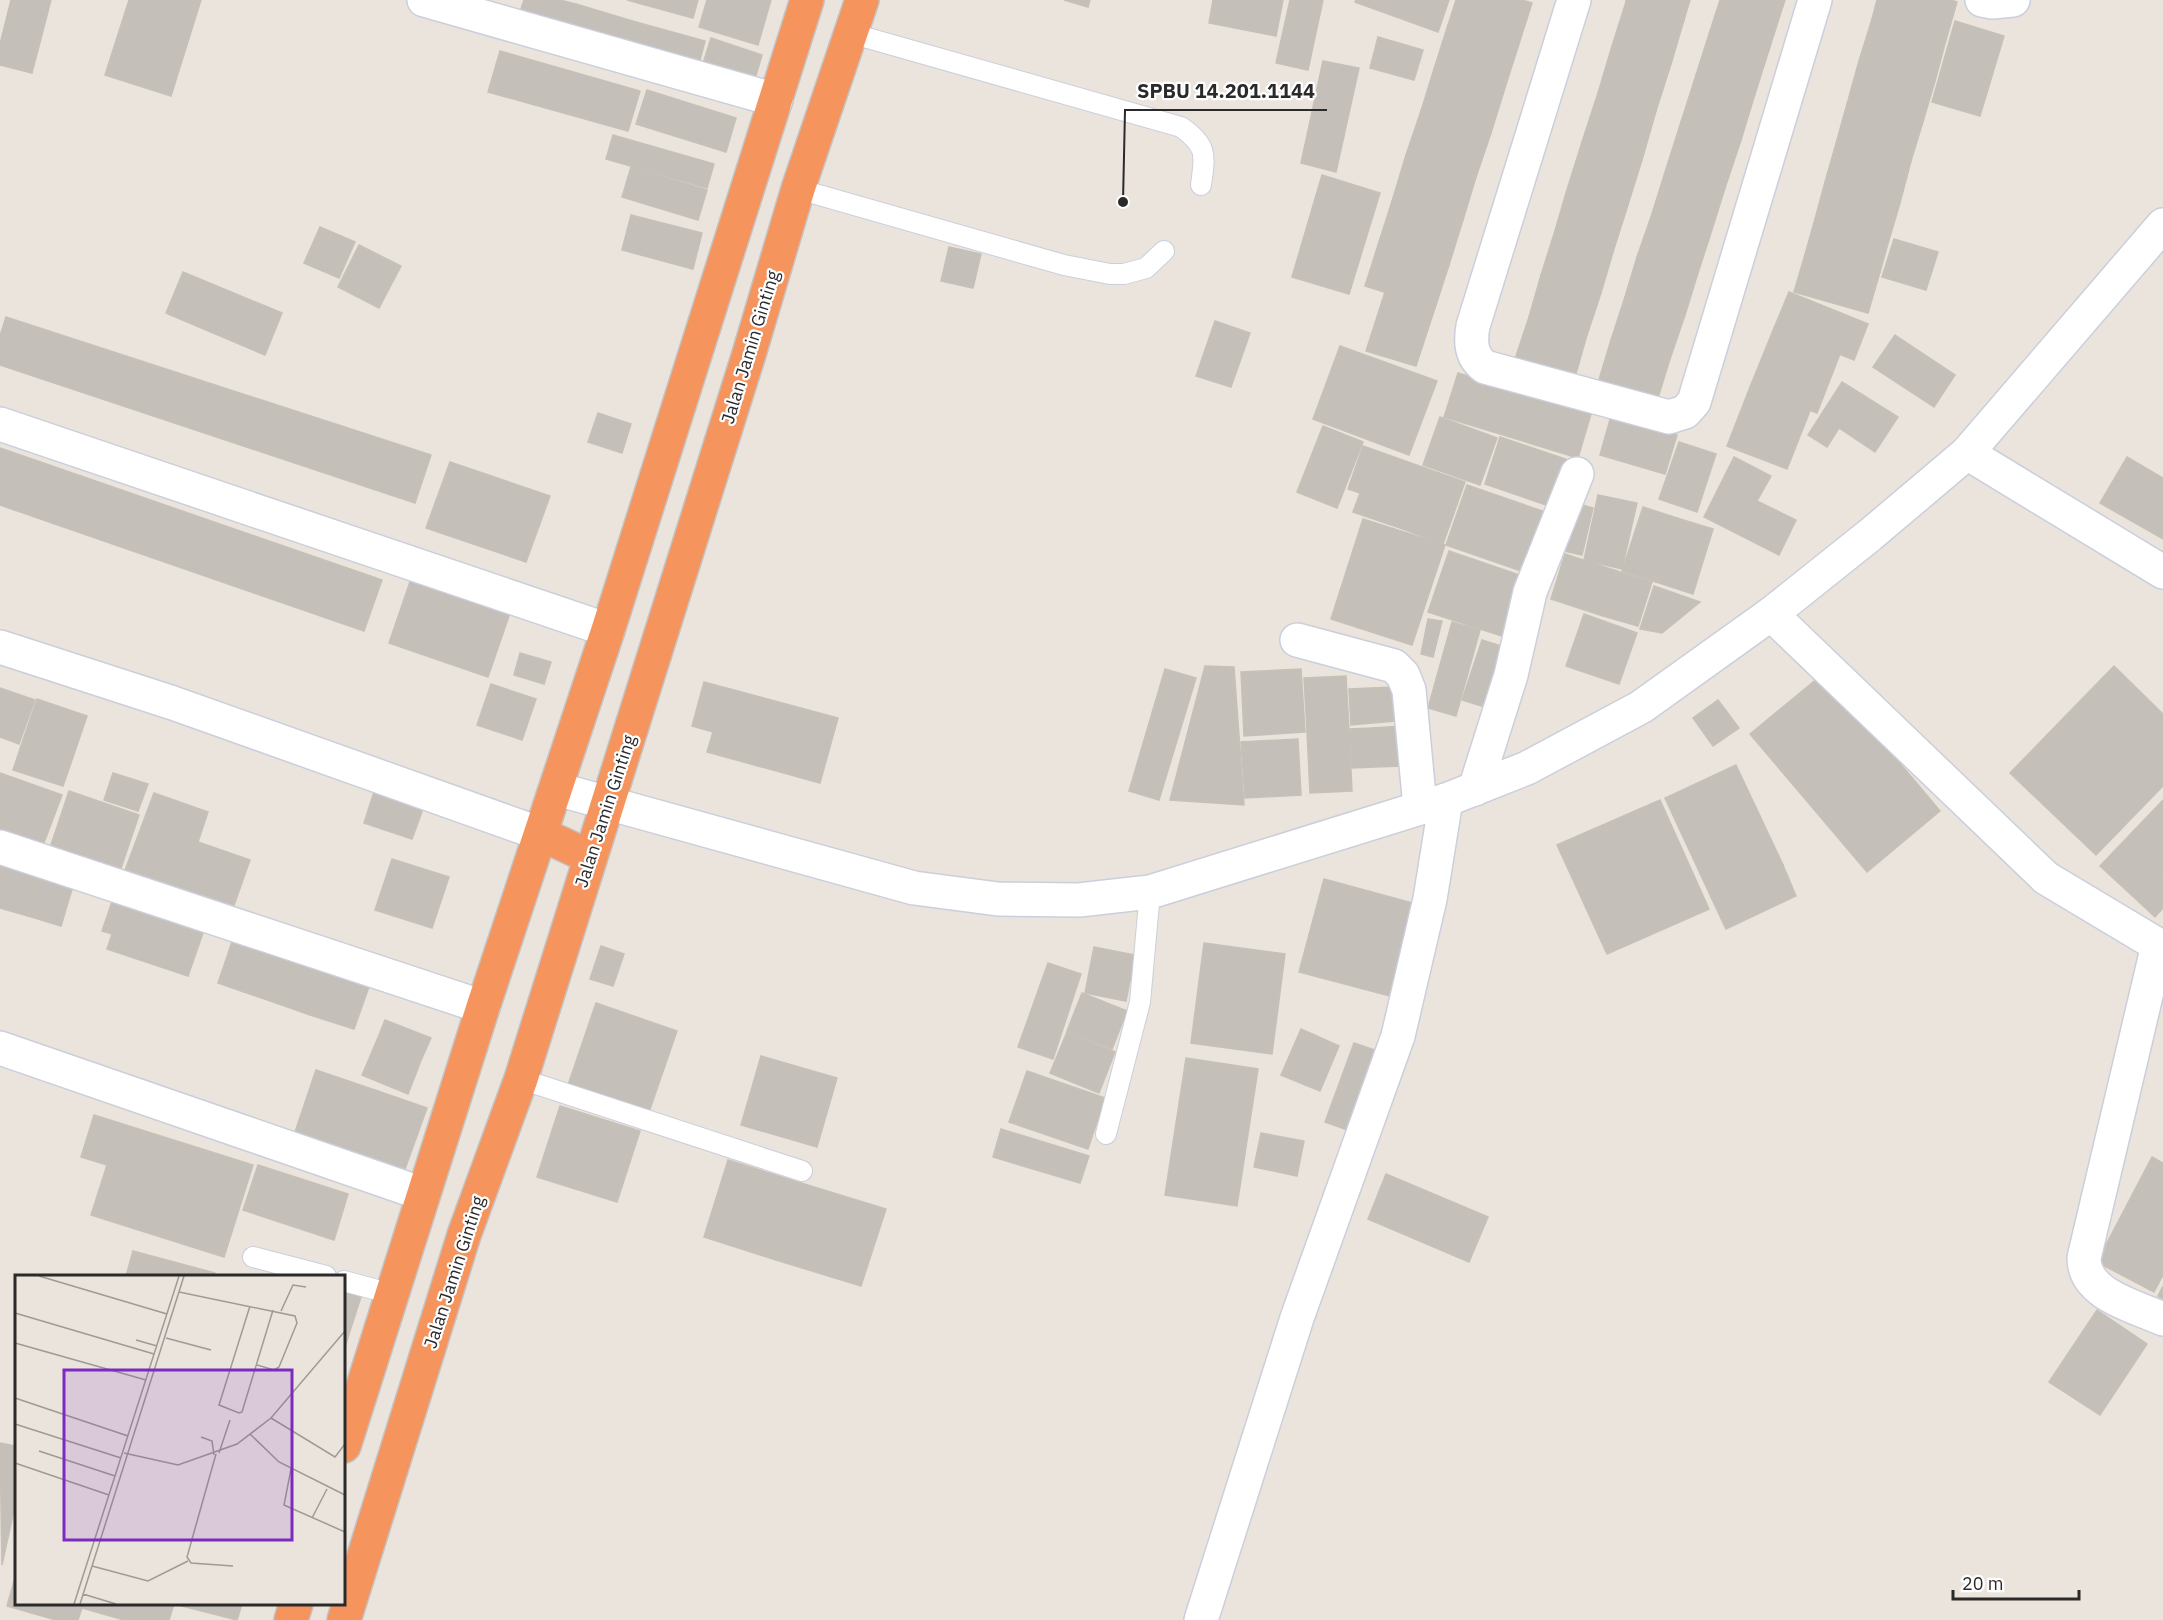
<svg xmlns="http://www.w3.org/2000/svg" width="2163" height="1620" font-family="'IBM Plex Sans',sans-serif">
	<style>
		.building { fill: #c4bfb8; stroke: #c7c0b7; stroke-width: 1.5 }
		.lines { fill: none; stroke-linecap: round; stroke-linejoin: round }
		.lane-casing { stroke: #cbcfdb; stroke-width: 22 }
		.street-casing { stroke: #cbcfdb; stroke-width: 36 }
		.highway-casing { stroke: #c3c3c3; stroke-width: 36 }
		.lane { stroke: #fff; stroke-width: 20 }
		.street { stroke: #fff; stroke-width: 33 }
		.highway { stroke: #f6945e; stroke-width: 33 }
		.labels { text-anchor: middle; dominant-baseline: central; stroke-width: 4.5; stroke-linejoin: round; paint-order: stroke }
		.street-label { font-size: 18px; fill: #2a2a2a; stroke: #fff }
		.inset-road { fill: none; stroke: #9e9a95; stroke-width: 1.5 }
		.view { fill: #7b2cbf; fill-opacity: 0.15; stroke: #7b2cbf; stroke-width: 3 }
		.inset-edge { fill: none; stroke: #2a2a2a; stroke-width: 3 }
		.leader { fill: none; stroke: #2a2a2a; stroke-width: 2 }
		.callout-dot { fill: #2a2a2a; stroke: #fff; stroke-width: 2 }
		.callout-label { font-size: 20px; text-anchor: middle; font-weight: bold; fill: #2a2a2a; stroke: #fff; stroke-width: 4.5; stroke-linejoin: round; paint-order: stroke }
	</style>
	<rect width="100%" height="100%" fill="#ebe4dd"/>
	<g class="building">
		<path d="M11 0H51L32 73 0 65V44Z"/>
		<path d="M129 0H201L171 96 105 75Z"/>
		<path d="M524 0H560L576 4 568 32 518 18Z"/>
		<path d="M627 0H698L693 18Z"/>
		<path d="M707 0H771L758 45 699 27Z"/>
		<path d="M1064 0H1090L1088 7Z"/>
		<path d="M1213 0H1283L1276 36 1209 23Z"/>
		<path d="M1290 0H1323L1308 70 1276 63Z"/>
		<path d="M1356 0H1449L1438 32 1355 2Z"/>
		<path d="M1456 0H1522L1532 3 1518 47 1448 25Z"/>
		<path d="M1626 0H1690L1684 20 1626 2Z"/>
		<path d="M1720 0H1765L1783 6 1769 50 1710 31Z"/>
		<path d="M1765 0H1785L1783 6Z"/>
		<path d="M1877 0H1951L1957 2 1946 40 1872 19Z"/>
		<path d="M1626 2 1684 20 1671 64 1612 46Z"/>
		<path d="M576 4 636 22 629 50 568 32Z"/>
		<path d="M1872 19 1946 40 1935 81 1859 61Z"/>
		<path d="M1955 21 2004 36 1980 116 1932 102Z"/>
		<path d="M636 22 705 41 696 75 629 50Z"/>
		<path d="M1448 25 1518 47 1504 91 1434 69Z"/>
		<path d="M1710 31 1769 50 1755 94 1696 75Z"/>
		<path d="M1378 37 1423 50 1414 80 1370 68Z"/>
		<path d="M711 38 762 55 753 86 701 70Z"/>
		<path d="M1612 46 1671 64 1656 111 1598 93Z"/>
		<path d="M500 51 640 91 628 131 488 92Z"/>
		<path d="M1323 61 1359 68 1336 172 1301 163Z"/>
		<path d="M1859 61 1935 81 1922 125 1847 104Z"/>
		<path d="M1434 69 1504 91 1491 133 1421 111Z"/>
		<path d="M1696 75 1755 94 1741 140 1681 122Z"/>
		<path d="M647 90 736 118 726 152 636 124Z"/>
		<path d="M1598 93 1656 111 1642 160 1582 142Z"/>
		<path d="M1847 104 1922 125 1911 161 1837 140Z"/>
		<path d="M1421 111 1491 133 1476 177 1406 155Z"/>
		<path d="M1681 122 1741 140 1725 188 1666 169Z"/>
		<path d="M613 135 714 164 707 188 606 159Z"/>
		<path d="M1837 140 1911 161 1900 203 1825 182Z"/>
		<path d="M1582 142 1642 160 1626 211 1566 193Z"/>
		<path d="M1406 155 1476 177 1463 220 1393 198Z"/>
		<path d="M631 167 707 190 698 220 622 197Z"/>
		<path d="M1666 169 1725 188 1710 236 1651 217Z"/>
		<path d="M1322 175 1380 193 1349 294 1292 277Z"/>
		<path d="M1825 182 1900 203 1889 240 1815 219Z"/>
		<path d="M1566 193 1626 211 1613 252 1554 234Z"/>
		<path d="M1393 198 1463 220 1449 265 1379 242Z"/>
		<path d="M631 215 702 233 693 269 622 250Z"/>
		<path d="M1651 217 1710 236 1697 276 1637 257Z"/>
		<path d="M1815 219 1889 240 1880 272 1806 251Z"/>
		<path d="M320 227 355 242 339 278 304 263Z"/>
		<path d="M1554 234 1613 252 1601 293 1541 275Z"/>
		<path d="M1894 239 1938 252 1926 290 1882 277Z"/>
		<path d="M1379 242 1449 265 1435 308 1365 286Z"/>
		<path d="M359 245 401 266 379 308 338 287Z"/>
		<path d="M949 247 981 254 973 288 941 281Z"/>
		<path d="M1806 251 1880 272 1868 313 1794 292Z"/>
		<path d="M1637 257 1697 276 1685 315 1625 297Z"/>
		<path d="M183 272 282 313 265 355 166 313Z"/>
		<path d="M1541 275 1601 293 1587 335 1529 317Z"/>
		<path d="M1385 292 1435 308 1416 366 1366 351Z"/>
		<path d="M1789 292 1868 324 1854 360 1774 328Z"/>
		<path d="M1625 297 1685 315 1670 359 1611 340Z"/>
		<path d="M6 317 431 455 415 503 0 365V336Z"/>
		<path d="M1529 317 1587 335 1575 377 1515 359Z"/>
		<path d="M1215 321 1250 333 1231 387 1196 376Z"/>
		<path d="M1774 328 1840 354 1817 413 1750 387Z"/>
		<path d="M1895 335 1955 375 1934 407 1873 367Z"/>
		<path d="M1611 340 1670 359 1657 401 1598 383Z"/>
		<path d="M1340 346 1437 381 1409 455 1313 419Z"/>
		<path d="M1458 373 1591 414 1578 458 1444 417Z"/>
		<path d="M1842 382 1898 417 1875 452 1839 428 1827 447 1808 435Z"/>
		<path d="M1750 387 1810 411 1787 469 1727 446Z"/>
		<path d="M598 413 631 424 622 453 588 442Z"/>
		<path d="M1611 416 1677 435 1665 474 1600 455Z"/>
		<path d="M1440 417 1497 438 1480 485 1423 465Z"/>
		<path d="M1323 426 1363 442 1337 508 1297 492Z"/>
		<path d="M1500 437 1571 461 1555 508 1485 484Z"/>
		<path d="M1679 442 1716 454 1697 512 1659 499Z"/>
		<path d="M1363 446 1425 468 1403 529 1353 512 1360 493 1348 489Z"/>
		<path d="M0 448 382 580 364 631 0 505Z"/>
		<path d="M1734 457 1771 476 1757 501 1796 520 1779 555 1704 517Z"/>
		<path d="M2127 457 2163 478V539L2100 503Z"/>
		<path d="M450 462 550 496 526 562 426 528Z"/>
		<path d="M1425 468 1465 482 1443 544 1403 529Z"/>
		<path d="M1467 485 1548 513 1527 573 1446 545Z"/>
		<path d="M1598 495 1637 503 1622 569 1584 560Z"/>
		<path d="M1575 503 1593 508 1582 555 1564 551Z"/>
		<path d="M1643 507 1677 518 1656 582 1622 571Z"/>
		<path d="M1677 518 1713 529 1693 594 1656 582Z"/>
		<path d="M1363 519 1445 545 1412 645 1331 619Z"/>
		<path d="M1449 551 1528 578 1508 638 1428 612Z"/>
		<path d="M1565 554 1617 571 1603 616 1551 599Z"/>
		<path d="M1617 571 1652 582 1638 626 1603 616Z"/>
		<path d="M412 576 511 610 488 677 389 643Z"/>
		<path d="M1654 586 1700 602 1662 633 1640 629Z"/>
		<path d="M1584 614 1637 633 1619 684 1566 666Z"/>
		<path d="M1428 619 1442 621 1433 657 1421 654Z"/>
		<path d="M1452 622 1480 630 1456 716 1428 708Z"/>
		<path d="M1482 640 1517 651 1498 711 1462 700Z"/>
		<path d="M520 653 551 662 544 684 514 675Z"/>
		<path d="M1205 666 1234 667 1244 805 1170 800Z"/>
		<path d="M2114 666 2163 714V786L2096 855 2010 773Z"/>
		<path d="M1165 669 1196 678 1159 800 1129 791Z"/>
		<path d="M1301 669 1305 732 1244 736 1241 672Z"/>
		<path d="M1824 673 1940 811 1867 872 1750 734Z"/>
		<path d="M1346 676 1349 730 1307 731 1304 678Z"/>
		<path d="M704 682 838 718 820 783 707 752 713 732 692 726Z"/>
		<path d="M491 684 536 699 522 740 477 725Z"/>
		<path d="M1393 687 1396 721 1351 725 1349 689Z"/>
		<path d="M0 688 35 700 19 744 0 737Z"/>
		<path d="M37 699 87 716 73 757 23 740Z"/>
		<path d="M1718 700 1739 728 1713 746 1693 718Z"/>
		<path d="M1403 726 1405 766 1374 767 1372 728Z"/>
		<path d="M1372 728 1374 767 1352 768 1350 729Z"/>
		<path d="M1349 730 1352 791 1310 793 1307 731Z"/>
		<path d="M1298 739 1301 795 1245 798 1241 742Z"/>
		<path d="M23 740 73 757 63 786 13 770Z"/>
		<path d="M1736 765 1783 865 1711 897 1665 798Z"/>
		<path d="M0 773 62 795 42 848 0 833Z"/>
		<path d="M113 773 148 784 138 811 104 800Z"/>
		<path d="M69 791 139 815 119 874 49 851Z"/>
		<path d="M374 792 423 809 412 839 364 823Z"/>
		<path d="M154 793 208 812 198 842 250 860 232 911 124 873Z"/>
		<path d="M1660 800 1709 909 1607 954 1557 845Z"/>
		<path d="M2163 800V877L2139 902 2100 866Z"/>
		<path d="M0 853 42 866 28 916 0 908Z"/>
		<path d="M392 859 449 877 432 928 375 910Z"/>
		<path d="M1783 865 1796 896 1726 929 1711 897Z"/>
		<path d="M42 866 76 876 61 926 28 916Z"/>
		<path d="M2163 877V908L2155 917 2139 902Z"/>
		<path d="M1324 879 1420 905 1394 997 1299 972Z"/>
		<path d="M112 902 203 933 188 976 107 949 112 934 102 931Z"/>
		<path d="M234 936 260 945 244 992 218 983Z"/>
		<path d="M1204 943 1285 954 1272 1054 1191 1043Z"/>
		<path d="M260 945 296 958 279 1004 244 992Z"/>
		<path d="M601 946 624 954 613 986 590 979Z"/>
		<path d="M1094 947 1135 955 1126 1001 1085 993Z"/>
		<path d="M296 958 326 968 310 1015 279 1004Z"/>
		<path d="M1048 963 1081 974 1053 1059 1018 1047Z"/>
		<path d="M326 968 370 984 354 1029 310 1015Z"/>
		<path d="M1082 993 1127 1011 1112 1049 1067 1031Z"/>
		<path d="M596 1003 677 1031 649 1112 568 1085Z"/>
		<path d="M385 1020 431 1038 422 1058 377 1040Z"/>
		<path d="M1301 1029 1339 1046 1320 1091 1281 1075Z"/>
		<path d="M1067 1032 1115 1052 1099 1093 1050 1073Z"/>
		<path d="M377 1040 422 1058 408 1094 362 1075Z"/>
		<path d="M1354 1043 1389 1055 1359 1134 1325 1122Z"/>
		<path d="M761 1056 837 1078 817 1147 741 1125Z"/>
		<path d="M1186 1058 1258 1069 1237 1206 1165 1195Z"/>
		<path d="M316 1070 375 1090 355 1152 295 1132Z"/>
		<path d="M1027 1071 1105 1098 1088 1149 1009 1122Z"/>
		<path d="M375 1090 427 1108 405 1169 355 1152Z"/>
		<path d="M560 1106 640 1131 617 1202 537 1177Z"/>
		<path d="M94 1115 253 1165 224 1257 91 1215 107 1165 81 1157Z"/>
		<path d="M1001 1129 1089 1156 1080 1183 993 1157Z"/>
		<path d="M1261 1133 1304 1141 1297 1176 1254 1167Z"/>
		<path d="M2152 1157 2163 1163V1275L2154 1292 2097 1262Z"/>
		<path d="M728 1160 801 1183 776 1260 704 1237Z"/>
		<path d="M258 1165 348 1194 334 1240 243 1210Z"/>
		<path d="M1386 1174 1488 1217 1469 1262 1368 1219Z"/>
		<path d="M801 1183 886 1209 861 1286 776 1260Z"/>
		<path d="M133 1251 215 1273 214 1276H126Z"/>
		<path d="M2163 1286V1299L2158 1296Z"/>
		<path d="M344 1292 361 1297 349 1334 344 1332Z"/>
		<path d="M2097 1310 2147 1344 2100 1415 2049 1382Z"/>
		<path d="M344 1332 349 1334 344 1351Z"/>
		<path d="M0 1443 16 1446V1501L2 1565Z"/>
		<path d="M16 1574V1604H242L237 1620 174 1604 169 1620H124L82 1608 78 1620H56L7 1606Z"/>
	</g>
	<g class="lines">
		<defs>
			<g id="lane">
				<path d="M850 33 1181 127C1208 146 1205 155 1201 185"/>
				<path d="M798 189 1064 265 1110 274H1124L1146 268 1164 251"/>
				<path d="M521 1079 802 1171"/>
				<path d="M1106 1134 1140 1002 1150 892"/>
				<path d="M253 1257 326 1276"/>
				<path d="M344 1281 392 1294"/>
			</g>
			<g id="street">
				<path d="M424 0 776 100"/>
				<path d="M1574 0 1473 326C1470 342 1471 357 1485 367L1669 417 1685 412 1694 402 1815 0"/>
				<path d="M1982 0 1992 2 2013 0"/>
				<path d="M0 424 608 630"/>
				<path d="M1967 453 2163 572"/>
				<path d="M1771 614 2046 878 2163 948"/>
				<path d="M1297 640 1394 666 1403 675 1409 690 1420 807"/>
				<path d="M0 647 173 703 541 834"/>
				<path d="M557 789 914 888 998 899 1079 900 1150 892 1446 800 1527 768 1641 707 1771 614 1870 535 1967 453 2163 225"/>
				<path d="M1475 789 1511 675 1530 592 1577 474"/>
				<path d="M0 847 483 1007"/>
				<path d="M2158 945 2084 1258C2084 1295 2135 1306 2163 1319"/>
				<path d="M0 1048 423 1194"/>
				<path d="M1201 1620 1297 1318 1398 1036 1430 899 1446 800"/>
			</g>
			<g id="highway">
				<path d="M541 834 590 857"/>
				<path d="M344 1446 483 1007 608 630 807 0"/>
				<path d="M291 1620 296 1604"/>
				<path d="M344 1620 464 1235 521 1079 749 354 798 189 862 0"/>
			</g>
		</defs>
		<use href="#lane" class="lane-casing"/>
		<use href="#street" class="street-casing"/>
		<use href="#highway" class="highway-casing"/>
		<use href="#lane" class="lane"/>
		<use href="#street" class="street"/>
		<use href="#highway" class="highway"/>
	</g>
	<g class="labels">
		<g class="street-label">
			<text transform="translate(750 347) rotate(-73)">Jalan Jamin Ginting</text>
			<text transform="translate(605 811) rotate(-72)">Jalan Jamin Ginting</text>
			<text transform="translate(454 1272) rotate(-72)">Jalan Jamin Ginting</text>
		</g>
	</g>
	<g transform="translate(15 1275)">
		<rect width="330" height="330" fill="#ebe4dd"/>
		<path class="inset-road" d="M24 1 152 39M164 17 280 41 282 48 264 92 259 95 242 90M235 31 204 130 224 138 227 137 258 35M266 36 278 10 291 12M0 38 139 79M151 63 196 75M121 65 142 71M0 68 131 105M0 123 113 161M256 143 320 182 330 169M0 149 106 183M235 159 264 187 330 220M186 162 197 166 199 180M24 176 100 201M109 178 163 190 222 169 256 143 330 56M204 178 215 145M201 179 172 282 176 288 218 291M0 188 94 220M276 194 269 230 330 257M297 243 312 214M77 291 133 306 173 286M68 319 101 329M59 329 164 1M65 329 169 1"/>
		<path class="view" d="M49 95H277V265H49Z"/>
		<rect width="330" height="330" class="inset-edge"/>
	</g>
	<path class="leader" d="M1123 202L1125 110H1327"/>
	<circle class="callout-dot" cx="1123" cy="202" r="6"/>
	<g class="callout-label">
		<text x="1226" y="98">SPBU 14.201.1144</text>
	</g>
	<path d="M1953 1590v9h126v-9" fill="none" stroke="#2a2a2a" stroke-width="3"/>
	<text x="1962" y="1590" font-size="18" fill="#2a2a2a" stroke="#ffffff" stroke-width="4.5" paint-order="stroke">20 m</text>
</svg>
